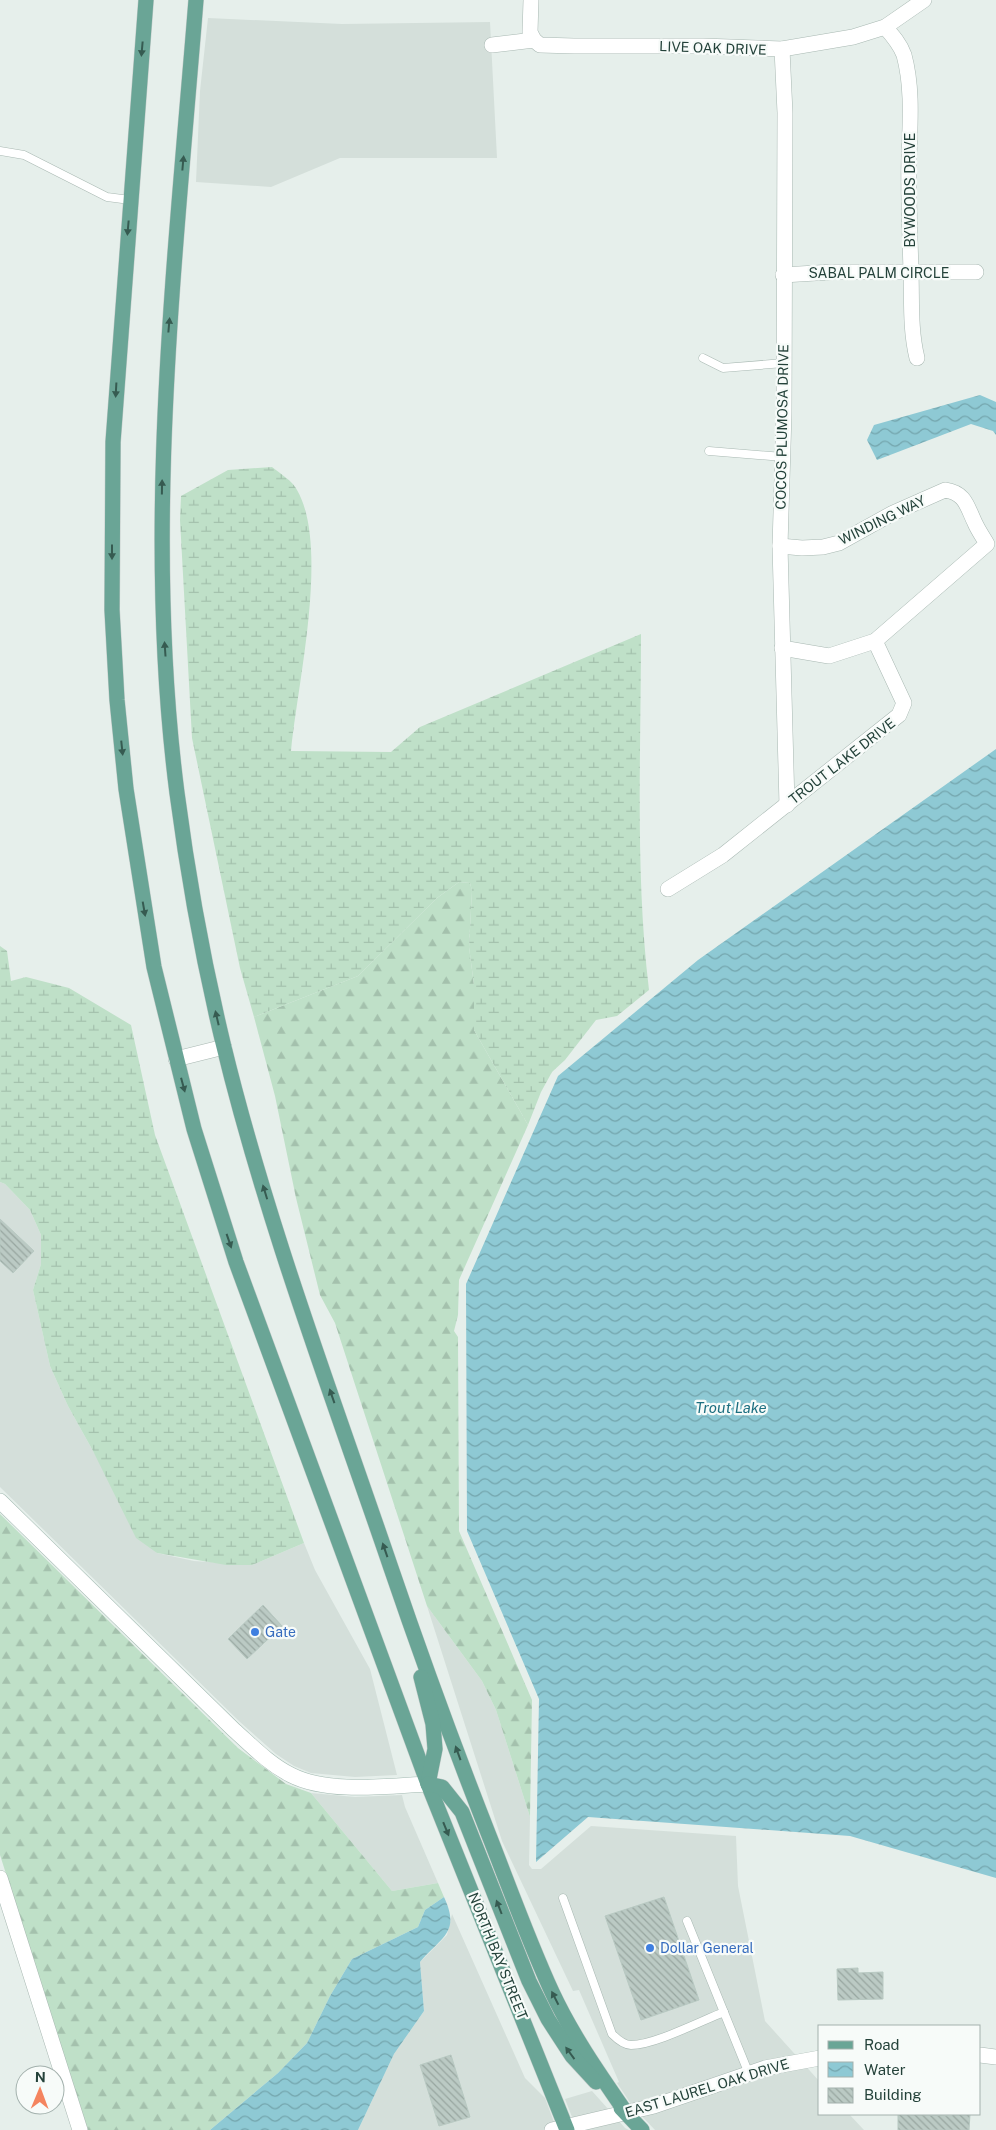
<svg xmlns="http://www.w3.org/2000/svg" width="996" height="2130" font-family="'Public Sans',sans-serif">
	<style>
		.built { fill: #d4dfda }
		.forest { fill: url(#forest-firs) }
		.wetland { fill: url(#wetland-marsh) }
		.water { fill: url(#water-waves) }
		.building { fill: url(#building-back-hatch); stroke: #b8c9c2 }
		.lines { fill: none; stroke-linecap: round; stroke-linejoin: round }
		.service-casing { stroke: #a8b8b2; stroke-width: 9 }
		.minor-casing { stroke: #a8b8b2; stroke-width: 16 }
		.secondary-casing { stroke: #a4bbb3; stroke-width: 16 }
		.primary-casing { stroke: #c2cac8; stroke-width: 16 }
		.service { stroke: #fff; stroke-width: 8 }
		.minor { stroke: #fff; stroke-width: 15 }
		.secondary { stroke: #fff; stroke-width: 15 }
		.primary { stroke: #6aa596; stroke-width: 15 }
		.oneway { fill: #365b51 }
		.shop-dot { fill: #3f7fe0; stroke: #f7fbf9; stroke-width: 2 }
		.labels { text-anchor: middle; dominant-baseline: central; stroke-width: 4.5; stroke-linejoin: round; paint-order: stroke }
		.street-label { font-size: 14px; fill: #24423a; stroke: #f7fbf9 }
		.shop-label { font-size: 14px; fill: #366cbe; stroke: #f7fbf9; text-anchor: start }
		.water-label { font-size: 15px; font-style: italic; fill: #1c6f80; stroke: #f7fbf9 }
	</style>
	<defs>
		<pattern id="forest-firs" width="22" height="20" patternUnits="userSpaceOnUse" patternTransform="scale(1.25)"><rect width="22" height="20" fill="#bfe0c8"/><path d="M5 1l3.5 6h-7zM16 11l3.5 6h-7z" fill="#a4c1ad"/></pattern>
		<pattern id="wetland-marsh" width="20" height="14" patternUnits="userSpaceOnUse" patternTransform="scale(1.25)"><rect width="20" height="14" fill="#bfe0c8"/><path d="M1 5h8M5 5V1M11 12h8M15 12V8" fill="none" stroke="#a4c1ad"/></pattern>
		<pattern id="water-waves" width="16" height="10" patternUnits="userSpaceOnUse" patternTransform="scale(1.25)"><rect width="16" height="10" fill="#8ec9d4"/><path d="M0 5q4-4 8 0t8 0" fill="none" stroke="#74a5ad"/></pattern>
		<pattern id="building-back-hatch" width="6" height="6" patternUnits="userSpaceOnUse" patternTransform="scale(1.25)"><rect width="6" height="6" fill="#bbcac4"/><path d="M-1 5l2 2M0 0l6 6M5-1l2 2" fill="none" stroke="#98a6a0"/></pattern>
	</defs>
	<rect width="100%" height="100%" fill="#e6efeb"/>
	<g class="built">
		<path d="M208 18 342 24 490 22 497 158H340L271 187 196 182 200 91Z"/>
		<path d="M0 1182 5 1184 30 1210 41 1235V1264L33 1290 50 1366 68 1406 93 1451 157 1553 194 1561 252 1565 304 1543 315 1570 370 1669 397 1775 355 1777 311 1773 294 1766 276 1754 240 1722 0 1487Z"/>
		<path d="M427 1606 482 1681 496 1710 530 1817 529 1865 532 1869H541L591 1826 736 1836 738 1886 765 2021 820 2082V2114H849L864 2130H655L633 2107 617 2083 619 2082 579 1990 573 1991 502 1841Z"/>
		<path d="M311 1793 355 1797 402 1795 405 1807 438 1883 392 1891Z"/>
		<path d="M452 1914 525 2078 545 2098 557 2130H358L394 2054 424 2011 420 1962 447 1935Z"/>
		<path d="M592 2091 625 2128 629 2130H577L565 2099Z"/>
	</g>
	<g class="forest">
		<path d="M459 882 470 883 472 891 469 947 474 985V1030L528 1125 459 1280 458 1315 454 1331 458 1337 459 1531 532 1700 530 1817 496 1710 482 1681 427 1606 335 1323 320 1295 296 1198 275 1096 254 1017 358 976 437 898Z"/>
		<path d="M0 1514 238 1748 286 1784 311 1793 392 1891 438 1883 444 1897 425 1910 418 1927 352 1959 330 1996 307 2043 278 2073 210 2130H88L0 1855Z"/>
	</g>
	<g class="wetland">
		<path d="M272 467C279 473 293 481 297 490 330 547 297 685 291 751L391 752 420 727 641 634C641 752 635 873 649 990L617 1016 596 1020 565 1060 552 1072 541 1092 528 1125 474 1030V985L469 947 472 891 470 883 459 882 437 898 358 976 254 1017 240 968 192 738 180 520 181 496 228 470Z"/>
		<path d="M0 946 7 951 11 981 26 977 69 988 131 1025 155 1135 304 1543 252 1565H226L157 1553 136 1538 93 1451 68 1406 50 1366 33 1290 41 1264V1235L30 1210 5 1184 0 1182Z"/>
	</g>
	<g class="water">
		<path d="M980 395 996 402V435L993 431 971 424 877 460 867 440 874 425Z"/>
		<path d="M996 749V1878L850 1836 588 1817 536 1862 539 1699 467 1531 466 1284 558 1076 698 960Z"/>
		<path d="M444 1897C461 1933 441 1937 420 1962L424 2011 394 2054 358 2130H210L278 2073 307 2043 330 1996 352 1959 418 1927 425 1910Z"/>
	</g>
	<g class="building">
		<path d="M0 1219 34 1251 13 1273 0 1261Z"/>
		<path d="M263 1605 282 1626 247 1659 228 1639Z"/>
		<path d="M664 1897 699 2000 641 2020 605 1916Z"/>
		<path d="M858 1968V1973L883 1972V1999L838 2000 837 1969Z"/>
		<path d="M451 2055 470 2117 439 2126 420 2065Z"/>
		<path d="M898 2114 952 2116V2114H970L969 2130H898Z"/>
	</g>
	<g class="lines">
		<defs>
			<g id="service">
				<path d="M0 151 24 155 107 197 130 200"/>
				<path d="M703 358 723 368 784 363"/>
				<path d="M709 451 783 457"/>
				<path d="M563 1898 612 2034C617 2039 624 2045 631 2045 654 2045 701 2021 724 2012"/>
				<path d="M687 1921 749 2074"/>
			</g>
			<g id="minor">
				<path d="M531 0 530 32 534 40"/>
				<path d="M885 27C893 36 900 44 904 55 913 88 910 124 909 158 908 196 910 234 911 272 912 302 910 329 917 358"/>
				<path d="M492 45 534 40 540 45 574 46H703L782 49 853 37 885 27 924 0"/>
				<path d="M782 49 785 113 784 413 780 546 787 805"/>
				<path d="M783 275 832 272H976"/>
				<path d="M780 546 802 548 823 547 839 543 893 513 945 490C966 493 967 507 975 523 978 530 983 537 987 544L875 641 829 656 782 648"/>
				<path d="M668 889 723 855 899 715 904 703 875 641"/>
				<path d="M176 1059 224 1047"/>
				<path d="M0 1878 80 2130"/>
				<path d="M980 2055 996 2057"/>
				<path d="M552 2130 654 2106 765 2068 820 2058"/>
			</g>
			<path id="secondary" d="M0 1501 234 1730C252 1746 269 1764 291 1775 328 1794 387 1786 428 1784"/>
			<g id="primary">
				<path d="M146 0 113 442 112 610 117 700 126 789 154 967 194 1129 236 1262 428 1784 567 2130"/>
				<path d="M196 0C175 264 143 529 177 793 188 877 203 960 223 1043 266 1221 332 1395 391 1568 422 1659 455 1749 490 1838 510 1889 529 1942 552 1992 572 2035 600 2075 627 2114"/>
				<path d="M421 1677 433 1724 435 1749 428 1784"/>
				<path d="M428 1784 442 1787 462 1812 529 1981 548 2019 572 2056 596 2082"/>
				<path d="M621 2108 642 2130"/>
			</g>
		</defs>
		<use href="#service" class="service-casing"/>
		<use href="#minor" class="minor-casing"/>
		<use href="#secondary" class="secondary-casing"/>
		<use href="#primary" class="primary-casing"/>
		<use href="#service" class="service"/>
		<use href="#minor" class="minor"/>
		<use href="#secondary" class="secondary"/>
		<use href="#primary" class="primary"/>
	</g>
	<defs><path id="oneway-solid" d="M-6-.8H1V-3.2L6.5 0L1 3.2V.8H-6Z" transform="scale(1.25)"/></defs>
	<g class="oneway">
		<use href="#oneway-solid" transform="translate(142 49) rotate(95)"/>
		<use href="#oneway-solid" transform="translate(183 163) rotate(-85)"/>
		<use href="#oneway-solid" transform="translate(128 228) rotate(95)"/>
		<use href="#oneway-solid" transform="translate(169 325) rotate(-85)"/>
		<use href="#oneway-solid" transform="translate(116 390) rotate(93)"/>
		<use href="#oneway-solid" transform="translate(162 487) rotate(-89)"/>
		<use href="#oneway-solid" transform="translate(112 552) rotate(90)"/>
		<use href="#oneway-solid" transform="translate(165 649) rotate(-94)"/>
		<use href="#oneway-solid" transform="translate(122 748) rotate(84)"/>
		<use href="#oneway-solid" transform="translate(144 909) rotate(80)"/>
		<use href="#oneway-solid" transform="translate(217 1018) rotate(-103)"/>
		<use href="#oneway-solid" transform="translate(183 1085) rotate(75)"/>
		<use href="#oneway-solid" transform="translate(265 1192) rotate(-107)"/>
		<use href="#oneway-solid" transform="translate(229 1241) rotate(71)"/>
		<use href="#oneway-solid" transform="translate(332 1396) rotate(-109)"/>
		<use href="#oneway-solid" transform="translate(385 1550) rotate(-109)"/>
		<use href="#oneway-solid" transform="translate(458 1753) rotate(-110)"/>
		<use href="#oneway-solid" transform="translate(446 1829) rotate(68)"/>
		<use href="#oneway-solid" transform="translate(499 1907) rotate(-111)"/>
		<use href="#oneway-solid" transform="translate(555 1998) rotate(-117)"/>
		<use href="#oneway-solid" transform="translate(570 2053) rotate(-126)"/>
	</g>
	<g class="shop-dot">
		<circle cx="255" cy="1632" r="5"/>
		<circle cx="650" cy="1948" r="5"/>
	</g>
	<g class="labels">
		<g class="street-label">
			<text transform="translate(713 48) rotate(2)">LIVE OAK DRIVE</text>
			<text transform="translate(910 190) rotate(-90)">BYWOODS DRIVE</text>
			<text x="879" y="273">SABAL PALM CIRCLE</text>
			<text transform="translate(782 427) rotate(-89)">COCOS PLUMOSA DRIVE</text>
			<text transform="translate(882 520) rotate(-26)">WINDING WAY</text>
			<text transform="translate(842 761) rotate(-38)">TROUT LAKE DRIVE</text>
			<text transform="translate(498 1956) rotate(68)">NORTH BAY STREET</text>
			<text transform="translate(707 2088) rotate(-17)">EAST LAUREL OAK DRIVE</text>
		</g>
		<g class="shop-label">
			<text x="265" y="1632">Gate</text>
			<text x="660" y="1948">Dollar General</text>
		</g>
		<g class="water-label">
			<text x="731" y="1407">Trout Lake</text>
		</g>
	</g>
	<rect x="818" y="2025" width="162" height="90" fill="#f7fbf9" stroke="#a3b1ad"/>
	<rect x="828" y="2041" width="25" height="8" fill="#6aa596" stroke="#a3b1ad"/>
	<text x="864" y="2050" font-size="15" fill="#24423a">Road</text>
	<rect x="828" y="2062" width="25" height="15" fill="url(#water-waves)" stroke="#a3b1ad"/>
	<text x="864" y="2075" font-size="15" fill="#24423a">Water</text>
	<rect x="828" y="2088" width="25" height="15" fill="url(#building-back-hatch)" stroke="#a3b1ad"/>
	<text x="864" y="2100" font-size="15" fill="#24423a">Building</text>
	<g transform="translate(40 2090) rotate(1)"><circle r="24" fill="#f7fbf9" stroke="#a3b1ad"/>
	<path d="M0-4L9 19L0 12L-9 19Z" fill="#f4845f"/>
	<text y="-8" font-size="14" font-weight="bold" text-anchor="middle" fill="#24423a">N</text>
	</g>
</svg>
